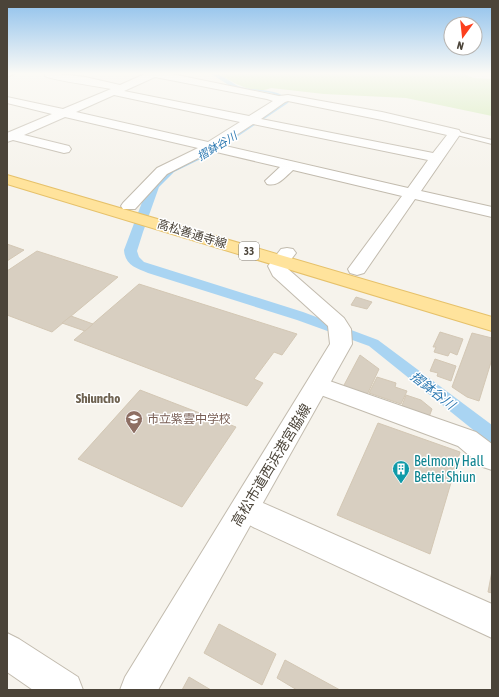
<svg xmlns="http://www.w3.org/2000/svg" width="499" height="697" font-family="'Asap Condensed','Noto Sans JP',sans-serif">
<rect width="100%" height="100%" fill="#f6f3ec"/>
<path fill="#d2eab5" d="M216 73H461L474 78 492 79V116L406 98 324 94 271 88C252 96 232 81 216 73Z"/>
<path fill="#a9d4f2" d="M210 73C222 73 228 81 238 86 254 92 278 87 289 101L288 103 213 153 174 172 159 187 143 232 137 251 139 257 144 262 303 312 378 340 492 425V445L369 346 297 320 148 273C136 268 125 265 124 250L144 197 168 171 281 97 271 93 230 86Z"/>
<g fill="#d8cfc1" stroke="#d3c7b4">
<path d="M7 244 24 250 7 261Z"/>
<path d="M37 251 118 277 52 332 7 315V271Z"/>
<path d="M139 284 297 334 282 355 274 352 254 379 263 383 247 406 74 340Z"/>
<path d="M356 297 372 302 367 309 351 305Z"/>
<path d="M71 316 93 324 85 331 62 323Z"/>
<path d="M440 332 463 339 457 355 450 352 448 356 434 352 436 347H433Z"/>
<path d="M472 333 492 338V359L479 401 467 397 452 387Z"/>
<path d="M360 355 379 369 367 395 343 387Z"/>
<path d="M435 359 456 366 451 381 437 376 438 373 430 371Z"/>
<path d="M377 377 396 383 395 387 407 391 401 404 369 393Z"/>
<path d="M140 390 236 427 182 507 78 459Z"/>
<path d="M406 395 421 400 432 409 429 417 401 408Z"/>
<path d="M378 423 460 452 430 554 337 515Z"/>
<path d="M492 571V593L488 592Z"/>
<path d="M219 624 276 654 262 685 204 653Z"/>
<path d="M285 660 340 690H297L277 678Z"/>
<path d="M189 677 211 690H182Z"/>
</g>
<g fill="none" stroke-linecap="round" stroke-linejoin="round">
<g stroke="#c2bbae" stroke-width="2">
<path id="service" d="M455 131 492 140V144L453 134 452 133Z"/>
</g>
<g stroke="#c2bbae" stroke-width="2">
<g id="minor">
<path d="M7 73H16L7 77Z"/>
<path d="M52 73 85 77 120 85 147 73H167L279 96 288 95 382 112 459 130 461 133 421 191 492 207V217L415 199 364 273 357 275 350 273 348 269 402 196 293 170C285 177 278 187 267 184L265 181 280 167 212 151 167 174 135 209H123L121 206 123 203 157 168 198 148 65 117 24 135 69 146 71 149 69 152 64 153 13 140 7 142V133L52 114 7 103V97L63 109 111 89C101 87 47 79 45 76L46 74ZM155 77 267 99 273 101 249 116 124 91ZM114 95 240 122 208 142 76 112ZM288 101 382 120 447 135 433 153 261 119 285 102ZM253 124 428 160 408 188 221 145Z"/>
<path d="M318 377 476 432 492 444V470L483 467 458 446 310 391 306 385 310 379Z"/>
<path d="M245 495 492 604V638L253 527 235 517 231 508 235 499Z"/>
<path d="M7 633 19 639 78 677 83 690H33L7 672Z"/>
</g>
</g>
<g stroke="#c2bbae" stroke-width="2">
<path id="tertiary" d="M287 248 293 249 296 253 286 266 288 269 344 318 351 329 352 344 158 690H120L125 677 330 344 328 326 273 276 268 266 281 249Z"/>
</g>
<g stroke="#e6c16a" stroke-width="2">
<path id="primary" d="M7 175 492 317V331L7 184Z"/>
</g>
<use href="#service" fill="#fff" fill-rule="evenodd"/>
<use href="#minor" fill="#fff" fill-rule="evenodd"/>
<use href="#tertiary" fill="#fff" fill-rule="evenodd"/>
<use href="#primary" fill="#ffe39c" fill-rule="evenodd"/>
</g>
<linearGradient id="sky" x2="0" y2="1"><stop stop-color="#8fc1ec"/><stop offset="0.43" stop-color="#fbfaf6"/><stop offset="1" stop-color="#fbfaf6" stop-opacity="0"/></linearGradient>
<rect width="499" height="171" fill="url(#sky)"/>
<defs>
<g id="school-pin" transform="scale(0.9)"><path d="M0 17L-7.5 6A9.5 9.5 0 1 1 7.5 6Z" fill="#8d6e63" stroke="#fff"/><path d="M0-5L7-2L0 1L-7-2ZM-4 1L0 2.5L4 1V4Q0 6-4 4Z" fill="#fff"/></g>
<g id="building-pin" transform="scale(0.9)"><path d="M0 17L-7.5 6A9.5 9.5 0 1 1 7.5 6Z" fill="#0f9aa8" stroke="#fff"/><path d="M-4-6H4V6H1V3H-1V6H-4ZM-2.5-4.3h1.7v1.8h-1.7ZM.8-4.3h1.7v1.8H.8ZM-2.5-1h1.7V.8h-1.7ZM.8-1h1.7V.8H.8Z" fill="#fff"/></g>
</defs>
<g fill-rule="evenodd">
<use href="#school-pin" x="134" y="419"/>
<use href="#building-pin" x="401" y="469"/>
</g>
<g text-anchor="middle" stroke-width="3" stroke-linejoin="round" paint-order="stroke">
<g font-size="11" font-style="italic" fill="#2e7ab2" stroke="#fff">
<text transform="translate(217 146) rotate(-31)" y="4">摺鉢谷川</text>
</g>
<rect fill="#fff" stroke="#817c74" stroke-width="1" x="239" y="242" width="20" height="18" rx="3"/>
<g font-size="11" font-weight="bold" fill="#4b4439">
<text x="249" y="255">33</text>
</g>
<g font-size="12" fill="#4b4439" stroke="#fff">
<text transform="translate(192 234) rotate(17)" y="4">高松善通寺線</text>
</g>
<g font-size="12" fill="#785e54" stroke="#fff" text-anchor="start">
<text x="147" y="423">市立紫雲中学校</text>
</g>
<g font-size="13" font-style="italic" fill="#2e7ab2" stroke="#fff">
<text transform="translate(433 390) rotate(38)" y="5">摺鉢谷川</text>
</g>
<g font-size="13" font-weight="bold" fill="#6e6250" stroke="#fff">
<text x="98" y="403">Shiuncho</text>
</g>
<g font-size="14" fill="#0d838f" stroke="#fff" text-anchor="start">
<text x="414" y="466">Belmony Hall<tspan x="414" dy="16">Bettei Shiun</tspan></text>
</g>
<g font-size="14" fill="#4b4439" stroke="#fff">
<text transform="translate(271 465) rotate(-59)" y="5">高松市道西浜港宮脇線</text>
</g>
</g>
<rect width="499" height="697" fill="none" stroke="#4b4439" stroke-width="16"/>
<g transform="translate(463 36) rotate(195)"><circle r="19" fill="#ffffff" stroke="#b7b4b0"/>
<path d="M0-3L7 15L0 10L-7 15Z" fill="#fc3f1d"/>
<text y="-6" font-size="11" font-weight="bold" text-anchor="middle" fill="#4b4439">N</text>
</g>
</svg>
